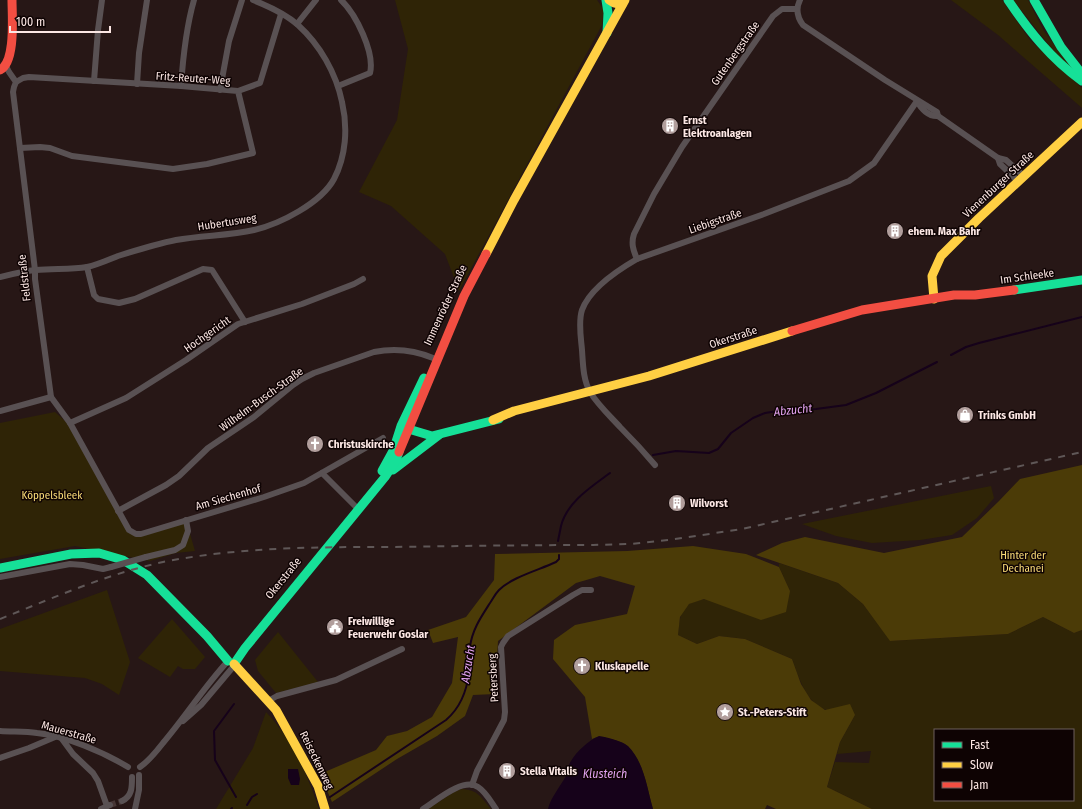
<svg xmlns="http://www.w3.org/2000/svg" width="1082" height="809" font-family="'Fira Sans Condensed',sans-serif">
<rect width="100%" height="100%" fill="#271716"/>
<g fill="#2f2406" fill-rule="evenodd">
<path d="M395 0H597L604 10 602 25 459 291 445 254 391 206 359 192 397 120 408 49Z"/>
<path d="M951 0H1002L1030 40 1082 88V108L998 35Z"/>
<path d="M1013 0H1028L1044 31 1070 66 1064 64Z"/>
<path d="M55 412 74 429 129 530 136 534 186 520 195 551 176 553 150 561 75 546 0 559V423Z"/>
<path d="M991 486 994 498 977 518 952 535 920 540 872 543 836 536 802 524Z"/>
<path d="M779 563 838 583 863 604 891 641 1008 634 1043 617 1074 633 1082 630V809H872L827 787 835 762 869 763 871 751 837 754 840 742 855 715C846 713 836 713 827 710 807 705 798 676 792 659L745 639 719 636 697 644 678 635C679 624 679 612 689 604 700 596 772 593 790 591L779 567ZM935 730H1073V800H935Z"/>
<path d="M107 590 130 662 119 695 102 684 85 678 0 671V629Z"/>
<path d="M172 619 205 657 195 669H183L178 666 170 677 138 658Z"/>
<path d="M278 632 318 682 276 693 258 671 255 660Z"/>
<path d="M266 712C293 740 307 774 319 809H216L253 748Z"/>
<path d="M462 789C478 790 481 797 491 809H428L454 792Z"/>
</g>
<g fill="#4b3b07">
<path d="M1082 465V630L1074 633 1043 617 1008 634 890 641 863 604 838 583 756 555 782 543 805 537 884 553 962 537 999 501 1020 479Z"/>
<path d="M693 546 746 554 779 567 790 591 786 612 761 620 704 599 689 604 680 617 678 635 697 644 719 636 745 639 792 659 801 684 811 700 825 710 850 704 855 715 840 742 827 787 872 809H776L767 805 765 809H653C647 789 644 761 627 746 624 742 615 740 610 739 603 737 599 736 592 739L585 697 553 659 554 640 575 625 627 614 635 586 600 576 576 583 498 641 495 694 473 695 465 716 437 736 397 759 332 802 320 774 376 750 387 736 407 731 432 717 452 683 458 637 433 643 428 630 466 617 494 580 495 554 627 551Z"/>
</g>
<g fill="#16021a">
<path d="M599 736C606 737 622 741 628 746 644 762 647 788 653 809H548C551 797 560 787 566 776 568 771 568 765 571 761 577 751 588 741 599 736Z"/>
<path d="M288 769H298L300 779 299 785H291L288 778Z"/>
</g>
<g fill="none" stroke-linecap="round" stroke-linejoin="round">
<g stroke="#16021a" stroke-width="2">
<path d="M951 355 966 347 979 343 1082 317"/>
<path d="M653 455 676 451 709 453 718 449 731 433 753 418 765 413 784 410 816 409 846 405 876 393 937 362"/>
<path d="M558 541C559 536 560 531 561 526 567 502 591 487 610 473"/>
<path d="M234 704 214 731 215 760 236 797"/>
<path d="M330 797 446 720C460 708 467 690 469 672 471 664 469 655 470 647 472 630 481 617 490 603 493 599 495 594 499 590 512 577 539 570 556 562L559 559V555"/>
<path d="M247 805 252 797 257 794"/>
<path d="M231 809 232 808"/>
</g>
<path stroke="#473635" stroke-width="6" stroke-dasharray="6 3" stroke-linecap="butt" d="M110 805 122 801"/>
<g stroke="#595153" stroke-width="6">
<path d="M800 0C796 8 797 17 803 25L885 80 937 112 938 116 998 158 1000 164 1018 181"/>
<path d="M297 24 316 0"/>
<path d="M5 64 9 72 16 82 14 87 13 92 35 270V279L51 397 70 423 129 530 136 534H141L264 497 304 483 383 438"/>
<path d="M94 81 98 30 102 0"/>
<path d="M16 82 23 78 29 77 181 86 238 91 253 153 207 164 173 169 72 156 50 148 40 147 20 148"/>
<path d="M137 84 139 53 147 0"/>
<path d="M181 86C183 57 186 28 194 0"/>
<path d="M338 86 370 73C375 53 356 14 341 0"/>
<path d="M220 90 229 41 242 0"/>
<path d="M238 91 260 83 281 14"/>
<path d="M917 101C921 109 929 117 938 116"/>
<path d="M998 158 1006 160 1024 176"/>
<path d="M637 259C633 250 631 243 634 234L654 194 682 147 773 16 782 9H797"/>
<path d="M87 267 94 295 98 299 119 303 135 299 203 269 212 270 245 322"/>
<path d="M0 277C12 274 24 271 36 270 52 268 70 270 87 267 97 265 108 260 118 256 137 250 156 244 176 240 202 235 229 236 254 230 280 224 321 203 334 179 346 156 348 128 342 102 336 73 320 45 298 25 286 14 268 6 253 0"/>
<path d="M0 411 51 397"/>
<path d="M70 423 126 398 186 360 238 324 302 304 354 284 363 279"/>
<path d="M655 465C644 452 632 439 620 427 610 416 598 405 590 392 583 379 583 364 582 350 581 338 578 322 582 310 590 288 618 270 637 259L764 214 849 181 874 163 917 101"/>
<path d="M322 473 356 507"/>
<path d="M118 511 166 485 179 476 208 448 254 417 293 385 302 379 314 373 374 352C394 348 414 350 433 358"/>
<path d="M146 557 175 550 183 545 188 531 186 520"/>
<path d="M0 577 70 564 83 565 103 569 111 567"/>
<path d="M268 701 277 696 336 680 402 649"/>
<path d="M183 721 201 705 233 667"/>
<path d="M0 731C12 732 25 731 37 733 66 736 103 752 128 767"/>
<path d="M62 739 73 754 93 773 98 781 107 806"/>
<path d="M0 758 29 748 55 737"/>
<path d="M140 767C149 761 156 752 163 743 186 716 204 687 228 661"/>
<path d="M472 785 477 771 504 720 505 712 501 647 503 643 508 636 573 595 582 590H591"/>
<path d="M122 801C132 796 132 788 132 777"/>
<path d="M101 809 110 805"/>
<path d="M135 809 139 790V775"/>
<path d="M423 809C436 801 463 777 478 787 486 792 491 802 496 809"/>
</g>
<g stroke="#16e098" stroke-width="9">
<path d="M606 0 608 13 607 33"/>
<path d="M1008 0C1029 31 1051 59 1082 81"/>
<path d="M1034 0 1061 47 1082 74"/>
<path d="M1014 290 1082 280"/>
<path d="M405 428 432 436 499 419"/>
<path d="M393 470 439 435"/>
<path d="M382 471 393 451 401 426 424 378"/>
<path d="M0 568 71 554 99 553 123 560 147 575 207 636 228 661"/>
<path d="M234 664 245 648 385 477 396 460 399 452"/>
</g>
<g stroke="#ffcf43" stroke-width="9">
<path d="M609 0 614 3 622 5"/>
<path d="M486 254 514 200 625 0"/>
<path d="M934 299 932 276 941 256 979 218 1082 122"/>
<path d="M493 420 514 411 649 376 792 331"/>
<path d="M234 664 276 710 318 786 325 809"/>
</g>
<g stroke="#f24e42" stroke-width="9">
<path d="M0 70C16 62 12 16 12 0"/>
<path d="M792 331 862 310 954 295H975L1014 290"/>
<path d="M399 452 464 296 486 254"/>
</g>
<path stroke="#5f5757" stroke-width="2" stroke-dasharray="7 7" stroke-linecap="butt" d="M0 619C53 598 107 574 163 562 239 547 316 547 393 547 460 546 526 545 593 545L630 544 669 540 742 529 1082 452"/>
<path stroke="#595153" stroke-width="6" d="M111 567 146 557"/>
</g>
<defs>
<g id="building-disc" transform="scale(0.9)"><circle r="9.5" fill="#b19e9c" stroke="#0e0303"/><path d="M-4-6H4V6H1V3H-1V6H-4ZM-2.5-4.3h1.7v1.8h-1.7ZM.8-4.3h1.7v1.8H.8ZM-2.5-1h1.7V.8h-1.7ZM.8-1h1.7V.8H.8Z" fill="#fff"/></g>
<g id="shop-disc" transform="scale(0.9)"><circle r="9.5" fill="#b19e9c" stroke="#0e0303"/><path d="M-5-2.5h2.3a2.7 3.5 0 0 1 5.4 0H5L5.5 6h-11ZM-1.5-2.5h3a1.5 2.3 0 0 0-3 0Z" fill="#fff"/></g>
<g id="church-disc" transform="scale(0.9)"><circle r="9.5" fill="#b19e9c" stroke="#0e0303"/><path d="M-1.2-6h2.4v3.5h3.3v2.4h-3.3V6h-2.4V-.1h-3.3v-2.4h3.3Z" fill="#fff"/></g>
<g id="civic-disc" transform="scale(0.9)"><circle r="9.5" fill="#b19e9c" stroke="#0e0303"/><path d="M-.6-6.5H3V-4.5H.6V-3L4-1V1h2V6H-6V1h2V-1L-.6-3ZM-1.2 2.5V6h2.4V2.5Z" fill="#fff"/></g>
<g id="sight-disc" transform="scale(0.9)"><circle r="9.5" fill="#b19e9c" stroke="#0e0303"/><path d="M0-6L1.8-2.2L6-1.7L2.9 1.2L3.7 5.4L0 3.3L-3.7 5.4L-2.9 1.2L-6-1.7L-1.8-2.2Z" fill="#fff"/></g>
</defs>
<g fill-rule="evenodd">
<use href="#building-disc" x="670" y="126"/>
<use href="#building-disc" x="895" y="231"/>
<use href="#shop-disc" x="965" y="415"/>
<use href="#church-disc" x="315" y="444"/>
<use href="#building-disc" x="677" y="503"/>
<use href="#civic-disc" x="335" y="627"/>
<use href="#church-disc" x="582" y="666"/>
<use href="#sight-disc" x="725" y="712"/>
<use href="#building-disc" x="507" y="771"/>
</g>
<g text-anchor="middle" stroke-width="3" stroke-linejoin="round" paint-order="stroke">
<g font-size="11" fill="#fce7e4" stroke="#0e0303">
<text transform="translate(735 53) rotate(-55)" y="4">Gutenbergstraße</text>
<text transform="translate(193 78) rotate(4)" y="4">Fritz-Reuter-Weg</text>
<text transform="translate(998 184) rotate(-43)" y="4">Vienenburger Straße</text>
<text transform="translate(715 221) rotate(-19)" y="4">Liebigstraße</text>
<text transform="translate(227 222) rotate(-9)" y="4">Hubertusweg</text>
<text transform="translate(1027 276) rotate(-8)" y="4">Im Schleeke</text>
<text transform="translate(24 278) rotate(-96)" y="4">Feldstraße</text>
<text transform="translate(445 305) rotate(-65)" y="4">Immenröder Straße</text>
<text transform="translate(207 334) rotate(-35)" y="4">Hochgericht</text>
<text transform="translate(733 337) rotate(-18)" y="4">Okerstraße</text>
<text transform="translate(261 399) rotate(-36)" y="4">Wilhelm-Busch-Straße</text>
<text transform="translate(228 497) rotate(-16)" y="4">Am Siechenhof</text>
<text transform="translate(283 578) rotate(-51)" y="4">Okerstraße</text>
<text transform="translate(493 678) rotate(-93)" y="4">Petersberg</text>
<text transform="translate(69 732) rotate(16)" y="4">Mauerstraße</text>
<text transform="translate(317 760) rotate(64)" y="4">Reiseckenweg</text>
</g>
<g font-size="11" font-weight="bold" fill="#fce7e4" stroke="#0e0303" text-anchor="start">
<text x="683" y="124">Ernst<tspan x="683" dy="13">Elektroanlagen</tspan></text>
<text x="908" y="235">ehem. Max Bahr</text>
<text x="978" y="419">Trinks GmbH</text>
<text x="328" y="448">Christuskirche</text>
<text x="690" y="507">Wilvorst</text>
<text x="348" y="625">Freiwillige<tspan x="348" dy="13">Feuerwehr Goslar</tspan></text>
<text x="595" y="670">Kluskapelle</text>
<text x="738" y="716">St.-Peters-Stift</text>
<text x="520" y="775">Stella Vitalis</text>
</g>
<g font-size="11" fill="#fadc78" stroke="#0e0303">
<text x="52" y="499">Köppelsbleek</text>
<text x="1023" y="559">Hinter der<tspan x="1023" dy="13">Dechanei</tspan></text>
</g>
<g font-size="12" font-style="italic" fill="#e3a4f0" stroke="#0e0303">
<text transform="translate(793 410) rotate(-6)" y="4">Abzucht</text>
<text transform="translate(468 664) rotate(-81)" y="4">Abzucht</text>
<text x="605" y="778">Klusteich</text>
</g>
</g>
<rect x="934" y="729" width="140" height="72" fill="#0e0303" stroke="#6d5e5d"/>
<rect x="942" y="742" width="20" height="6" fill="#16e098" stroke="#6d5e5d"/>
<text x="970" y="749" font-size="12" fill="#fce7e4">Fast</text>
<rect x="942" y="762" width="20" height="6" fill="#ffcf43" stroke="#6d5e5d"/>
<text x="970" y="769" font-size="12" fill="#fce7e4">Slow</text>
<rect x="942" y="782" width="20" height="6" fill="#f24e42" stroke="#6d5e5d"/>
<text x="970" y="789" font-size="12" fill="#fce7e4">Jam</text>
<path d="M10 26v6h100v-6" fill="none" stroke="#fce7e4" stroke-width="2"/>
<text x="16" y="26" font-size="12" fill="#fce7e4" stroke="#0e0303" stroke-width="3" paint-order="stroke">100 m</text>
</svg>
